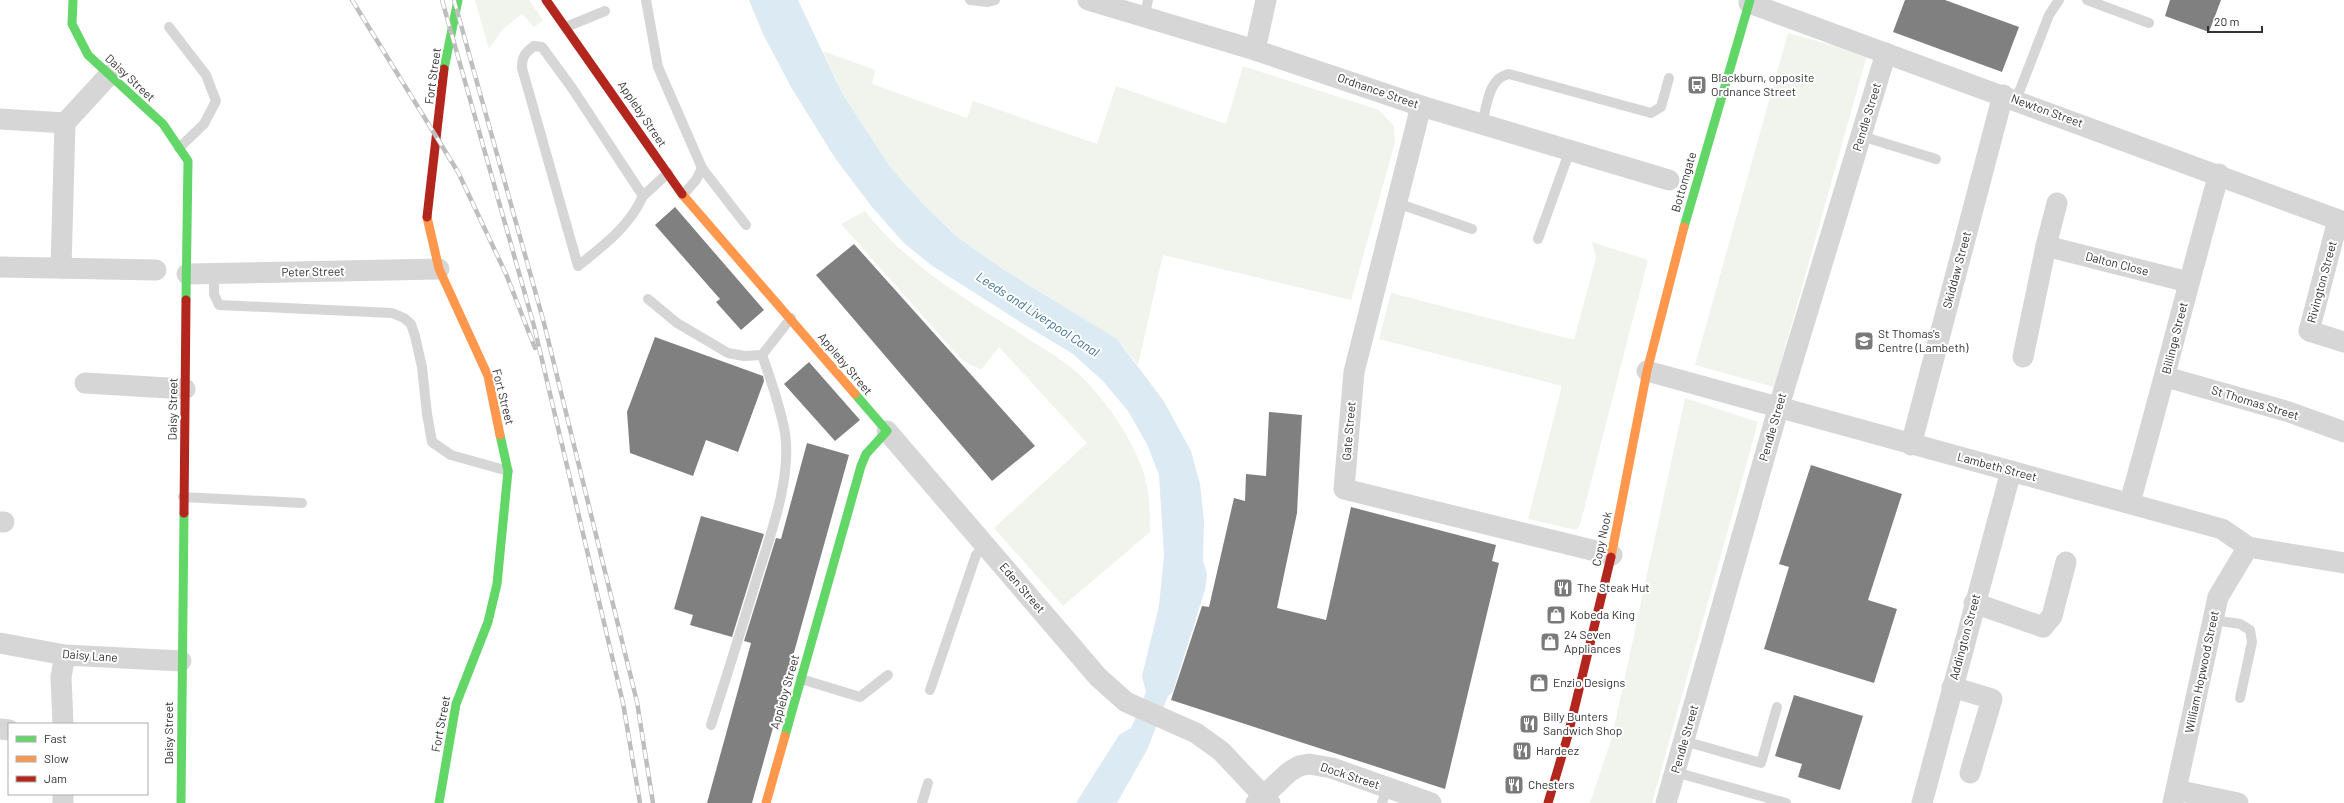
<svg xmlns="http://www.w3.org/2000/svg" width="2344" height="803" font-family="Barlow,sans-serif">
<rect width="100%" height="100%" fill="#fff"/>
<g fill="#f1f4ed">
<path d="M475 0H529L543 20 534 27 522 14 503 29 489 49Z"/>
<path d="M1788 33 1867 55 1774 387 1695 365Z"/>
<path d="M823 51 875 70 872 84 967 118 973 101 1097 144 1116 86 1226 124 1243 66 1379 110 1394 126 1395 142 1351 300 1163 255 1138 365 1117 339 1001 268 956 236 924 205 890 167 842 93Z"/>
<path d="M865 211C907 265 964 298 1021 334 1039 346 1057 356 1074 370 1102 394 1136 442 1145 478 1150 496 1150 513 1150 532L1063 606 994 528 1087 443 999 347 981 370 962 360 841 224Z"/>
<path d="M1592 242 1648 260 1580 525 1576 530 1528 519 1562 386 1379 339 1391 293 1574 340 1596 258Z"/>
<path d="M1685 398 1758 422 1652 803H1590L1612 737Z"/>
</g>
<path fill="#dceaf3" d="M749 0H798L842 93 890 167 924 205 956 236 1001 268 1117 339 1163 400 1191 451 1200 484 1204 521 1203 560 1207 574 1205 590 1173 691 1168 696 1147 750 1117 803H1076L1119 735 1131 728 1146 692 1142 676 1159 606 1164 555 1159 475 1147 444 1128 411 1103 381 1073 354 1025 325 931 265 904 243 872 207 835 158 791 87 763 34Z"/>
<g fill="#808080">
<path d="M1905 0H1945L2019 27 2002 72 1893 32Z"/>
<path d="M2170 0H2221L2209 32 2165 16Z"/>
<path d="M675 207 764 310 741 330 716 302 720 299 655 225Z"/>
<path d="M854 244 1035 446 992 481 816 275Z"/>
<path d="M655 337 763 376 764 381 738 452 706 440 693 476 630 453 627 412Z"/>
<path d="M809 362 860 420 835 441 784 384Z"/>
<path d="M1269 412 1302 415 1297 513 1277 608 1326 620 1351 507 1496 545 1492 561 1499 563 1445 789 1171 700 1202 606 1209 607 1234 498 1245 501 1246 474 1266 476Z"/>
<path d="M807 443 849 455 752 803H707L751 643 744 641 776 538 781 539Z"/>
<path d="M1811 465 1902 494 1868 600 1897 609 1874 683 1764 649 1789 567 1779 564Z"/>
<path d="M701 516 764 534 732 637 690 625 693 615 674 609Z"/>
<path d="M1794 695 1863 716 1840 790 1798 777 1802 764 1775 756Z"/>
</g>
<g fill="none" stroke-linecap="round" stroke-linejoin="round">
<g stroke="#d6d6d6" stroke-width="10">
<path d="M646 0 658 67 702 168 696 180 683 195"/>
<path d="M970 0 988 2 995 0"/>
<path d="M2087 0 2149 23"/>
<path d="M1144 18 1148 0"/>
<path d="M169 27 206 75 216 101 204 124 179 148"/>
<path d="M566 27 605 11"/>
<path d="M2016 100 2049 15 2059 0"/>
<path d="M1482 124C1487 106 1488 78 1509 74L1651 113 1661 107 1669 78"/>
<path d="M1861 136 1936 159"/>
<path d="M702 168 746 225"/>
<path d="M643 196C629 227 604 245 578 266L522 68C522 56 525 53 534 46L542 47 572 88 643 196 668 173"/>
<path d="M1397 203 1472 229"/>
<path d="M1538 239 1570 150"/>
<path d="M214 274V294L219 305 392 313 404 318 411 324 415 336 422 367 427 414 432 442 451 455 508 471"/>
<path d="M648 299 677 323 728 353 744 356 762 355"/>
<path d="M183 497 302 503"/>
<path d="M2213 620 2240 624 2250 630 2252 642 2240 698"/>
<path d="M801 679 860 697 888 675"/>
<path d="M930 690 976 555 985 545"/>
<path d="M711 725C726 678 741 631 755 584 769 539 792 480 785 433 780 406 771 380 762 355L791 318"/>
<path d="M1684 741 1761 763 1777 707"/>
<path d="M1675 772 1786 803"/>
<path d="M922 803 928 783"/>
<path d="M1382 803 1387 788"/>
</g>
<g stroke="#d6d6d6" stroke-width="21">
<path d="M1088 0 1255 50 1421 106 1669 180"/>
<path d="M1749 3 2344 222"/>
<path d="M1255 50 1266 0"/>
<path d="M1421 106 1354 372 1344 489 1612 555"/>
<path d="M0 119 65 123"/>
<path d="M2338 220 2309 331 2344 342"/>
<path d="M2046 246 2188 282"/>
<path d="M0 267 156 270"/>
<path d="M61 268 65 123 109 75"/>
<path d="M187 274 439 269"/>
<path d="M2023 357 2046 246 2057 203"/>
<path d="M1647 371 2222 529 2248 547 2344 563"/>
<path d="M2166 377 2289 412 2344 432"/>
<path d="M85 383 185 389"/>
<path d="M887 431 1098 677 1126 702 1196 733 1221 751 1270 803"/>
<path d="M1911 445 2003 95"/>
<path d="M2130 502C2161 393 2188 283 2219 174"/>
<path d="M0 522H4"/>
<path d="M1974 603 2043 627 2052 616 2066 562"/>
<path d="M0 643 65 655 181 661"/>
<path d="M1952 687 1992 699 1970 773"/>
<path d="M63 724 61 677 65 655"/>
<path d="M0 729 9 730"/>
<path d="M2176 790 2238 803"/>
<path d="M63 794V803"/>
<path d="M1256 803 1289 772 1299 766 1309 764 1332 768 1431 803"/>
<path d="M1666 803 1779 406 1886 53"/>
<path d="M1922 803 2011 471"/>
<path d="M2173 803 2218 597 2248 547"/>
</g>
<g stroke="#63d668" stroke-width="9">
<path d="M73 0 72 24 88 55 163 124 188 161 186 300"/>
<path d="M444 69 458 0"/>
<path d="M1684 227 1750 0"/>
<path d="M785 736 861 466 866 454 887 431 855 394"/>
<path d="M181 803 184 513"/>
<path d="M439 803 456 704 488 622 497 584 508 471 500 435"/>
</g>
<g stroke="#ff974d" stroke-width="9">
<path d="M682 194 855 394"/>
<path d="M427 217 439 269 488 376 500 435"/>
<path d="M1611 557 1647 371 1684 227"/>
<path d="M766 803 785 736"/>
</g>
<g stroke="#b3261e" stroke-width="9">
<path d="M546 0 682 194"/>
<path d="M427 217 444 69"/>
<path d="M184 513 186 300"/>
<path d="M1548 803 1568 735 1611 557"/>
</g>
<g stroke="#bebebe" stroke-width="4.5">
<g id="rail">
<path d="M352 0 458 172 506 274 535 348"/>
<path d="M442 0 534 326 623 703 640 803"/>
<path d="M454 0 544 323 637 702 653 803"/>
</g>
</g>
<use href="#rail" stroke="#fff" stroke-width="3" stroke-dasharray="9" stroke-linecap="butt"/>
</g>
<defs>
<g id="bus-square" transform="scale(1)"><rect x="-9" y="-9" width="18" height="18" rx="4" fill="#7a7a7a" stroke="#fff"/><path d="M-5-6H5V4H4V6H2V4H-2V6H-4V4H-5ZM-3.5-4V0h7V-4ZM-3.5 1.2v1.5H-2V1.2ZM2 1.2v1.5H3.5V1.2Z" fill="#fff"/></g>
<g id="school-square" transform="scale(1)"><rect x="-9" y="-9" width="18" height="18" rx="4" fill="#7a7a7a" stroke="#fff"/><path d="M0-5L7-2L0 1L-7-2ZM-4 1L0 2.5L4 1V4Q0 6-4 4Z" fill="#fff"/></g>
<g id="restaurant-square" transform="scale(1)"><rect x="-9" y="-9" width="18" height="18" rx="4" fill="#7a7a7a" stroke="#fff"/><path d="M-5-6h1v4h1v-4h1v4h1v-4h1v5L-1.5 .5V6h-2V.5L-5-1ZM5-6V6H3V1.5H1.5Q1.5-4 5-6Z" fill="#fff"/></g>
<g id="shop-square" transform="scale(1)"><rect x="-9" y="-9" width="18" height="18" rx="4" fill="#7a7a7a" stroke="#fff"/><path d="M-5-2.5h2.3a2.7 3.5 0 0 1 5.4 0H5L5.5 6h-11ZM-1.5-2.5h3a1.5 2.3 0 0 0-3 0Z" fill="#fff"/></g>
</defs>
<g fill-rule="evenodd">
<use href="#bus-square" x="1697" y="85"/>
<use href="#school-square" x="1864" y="341"/>
<use href="#restaurant-square" x="1563" y="588"/>
<use href="#shop-square" x="1556" y="615"/>
<use href="#shop-square" x="1550" y="642"/>
<use href="#shop-square" x="1539" y="683"/>
<use href="#restaurant-square" x="1529" y="724"/>
<use href="#restaurant-square" x="1522" y="751"/>
<use href="#restaurant-square" x="1514" y="785"/>
</g>
<g text-anchor="middle" stroke-width="4" stroke-linejoin="round" paint-order="stroke">
<g font-size="12" fill="#323232" stroke="#fff">
<text transform="translate(433 76) rotate(-82)" y="4">Fort Street</text>
<text transform="translate(130 78) rotate(43)" y="4">Daisy Street</text>
<text transform="translate(1378 91) rotate(19)" y="4">Ordnance Street</text>
<text transform="translate(2047 111) rotate(20)" y="4">Newton Street</text>
<text transform="translate(642 114) rotate(56)" y="4">Appleby Street</text>
<text transform="translate(1867 117) rotate(-73)" y="4">Pendle Street</text>
<text transform="translate(1684 182) rotate(-74)" y="4">Bottomgate</text>
<text transform="translate(2117 264) rotate(14)" y="4">Dalton Close</text>
<text transform="translate(1957 270) rotate(-75)" y="4">Skiddaw Street</text>
<text transform="translate(313 272) rotate(-1)" y="4">Peter Street</text>
<text transform="translate(2322 282) rotate(-75)" y="4">Rivington Street</text>
<text transform="translate(2175 338) rotate(-76)" y="4">Billinge Street</text>
<text transform="translate(845 364) rotate(50)" y="4">Appleby Street</text>
<text transform="translate(503 397) rotate(76)" y="4">Fort Street</text>
<text transform="translate(2255 403) rotate(17)" y="4">St Thomas Street</text>
<text transform="translate(173 409) rotate(-89)" y="4">Daisy Street</text>
<text transform="translate(1773 427) rotate(-74)" y="4">Pendle Street</text>
<text transform="translate(1349 431) rotate(-85)" y="4">Gate Street</text>
<text transform="translate(1997 467) rotate(15)" y="4">Lambeth Street</text>
<text transform="translate(1602 539) rotate(-78)" y="4">Copy Nook</text>
<text transform="translate(1022 588) rotate(49)" y="4">Eden Street</text>
<text transform="translate(1965 637) rotate(-75)" y="4">Addington Street</text>
<text transform="translate(90 656) rotate(4)" y="4">Daisy Lane</text>
<text transform="translate(2202 672) rotate(-78)" y="4">William Hopwood Street</text>
<text transform="translate(785 692) rotate(-74)" y="4">Appleby Street</text>
<text transform="translate(441 724) rotate(-79)" y="4">Fort Street</text>
<text transform="translate(169 733) rotate(-90)" y="4">Daisy Street</text>
<text transform="translate(1685 739) rotate(-74)" y="4">Pendle Street</text>
<text transform="translate(1350 776) rotate(18)" y="4">Dock Street</text>
</g>
<g font-size="12" fill="#323232" stroke="#fff" text-anchor="start">
<text x="1711" y="82">Blackburn, opposite<tspan x="1711" dy="14">Ordnance Street</tspan></text>
<text x="1878" y="338">St Thomas's<tspan x="1878" dy="14">Centre (Lambeth)</tspan></text>
<text x="1577" y="592">The Steak Hut</text>
<text x="1570" y="619">Kobeda King</text>
<text x="1564" y="639">24 Seven<tspan x="1564" dy="14">Appliances</tspan></text>
<text x="1553" y="687">Enzio Designs</text>
<text x="1543" y="721">Billy Bunters<tspan x="1543" dy="14">Sandwich Shop</tspan></text>
<text x="1536" y="755">Hardeez</text>
<text x="1528" y="789">Chesters</text>
</g>
<g font-size="13" font-style="italic" fill="#3d7397" stroke="#fff">
<text transform="translate(1038 314) rotate(33)" y="5">Leeds and Liverpool Canal</text>
</g>
</g>
<rect x="8" y="723" width="140" height="72" fill="#ffffff" stroke="#adadad"/>
<rect x="16" y="736" width="20" height="6" fill="#63d668" stroke="#adadad"/>
<text x="44" y="743" font-size="12" fill="#323232">Fast</text>
<rect x="16" y="756" width="20" height="6" fill="#ff974d" stroke="#adadad"/>
<text x="44" y="763" font-size="12" fill="#323232">Slow</text>
<rect x="16" y="776" width="20" height="6" fill="#b3261e" stroke="#adadad"/>
<text x="44" y="783" font-size="12" fill="#323232">Jam</text>
<path d="M2208 26v6h54v-6" fill="none" stroke="#323232" stroke-width="2"/>
<text x="2214" y="26" font-size="12" fill="#323232" stroke="#ffffff" stroke-width="3" paint-order="stroke">20 m</text>
</svg>
